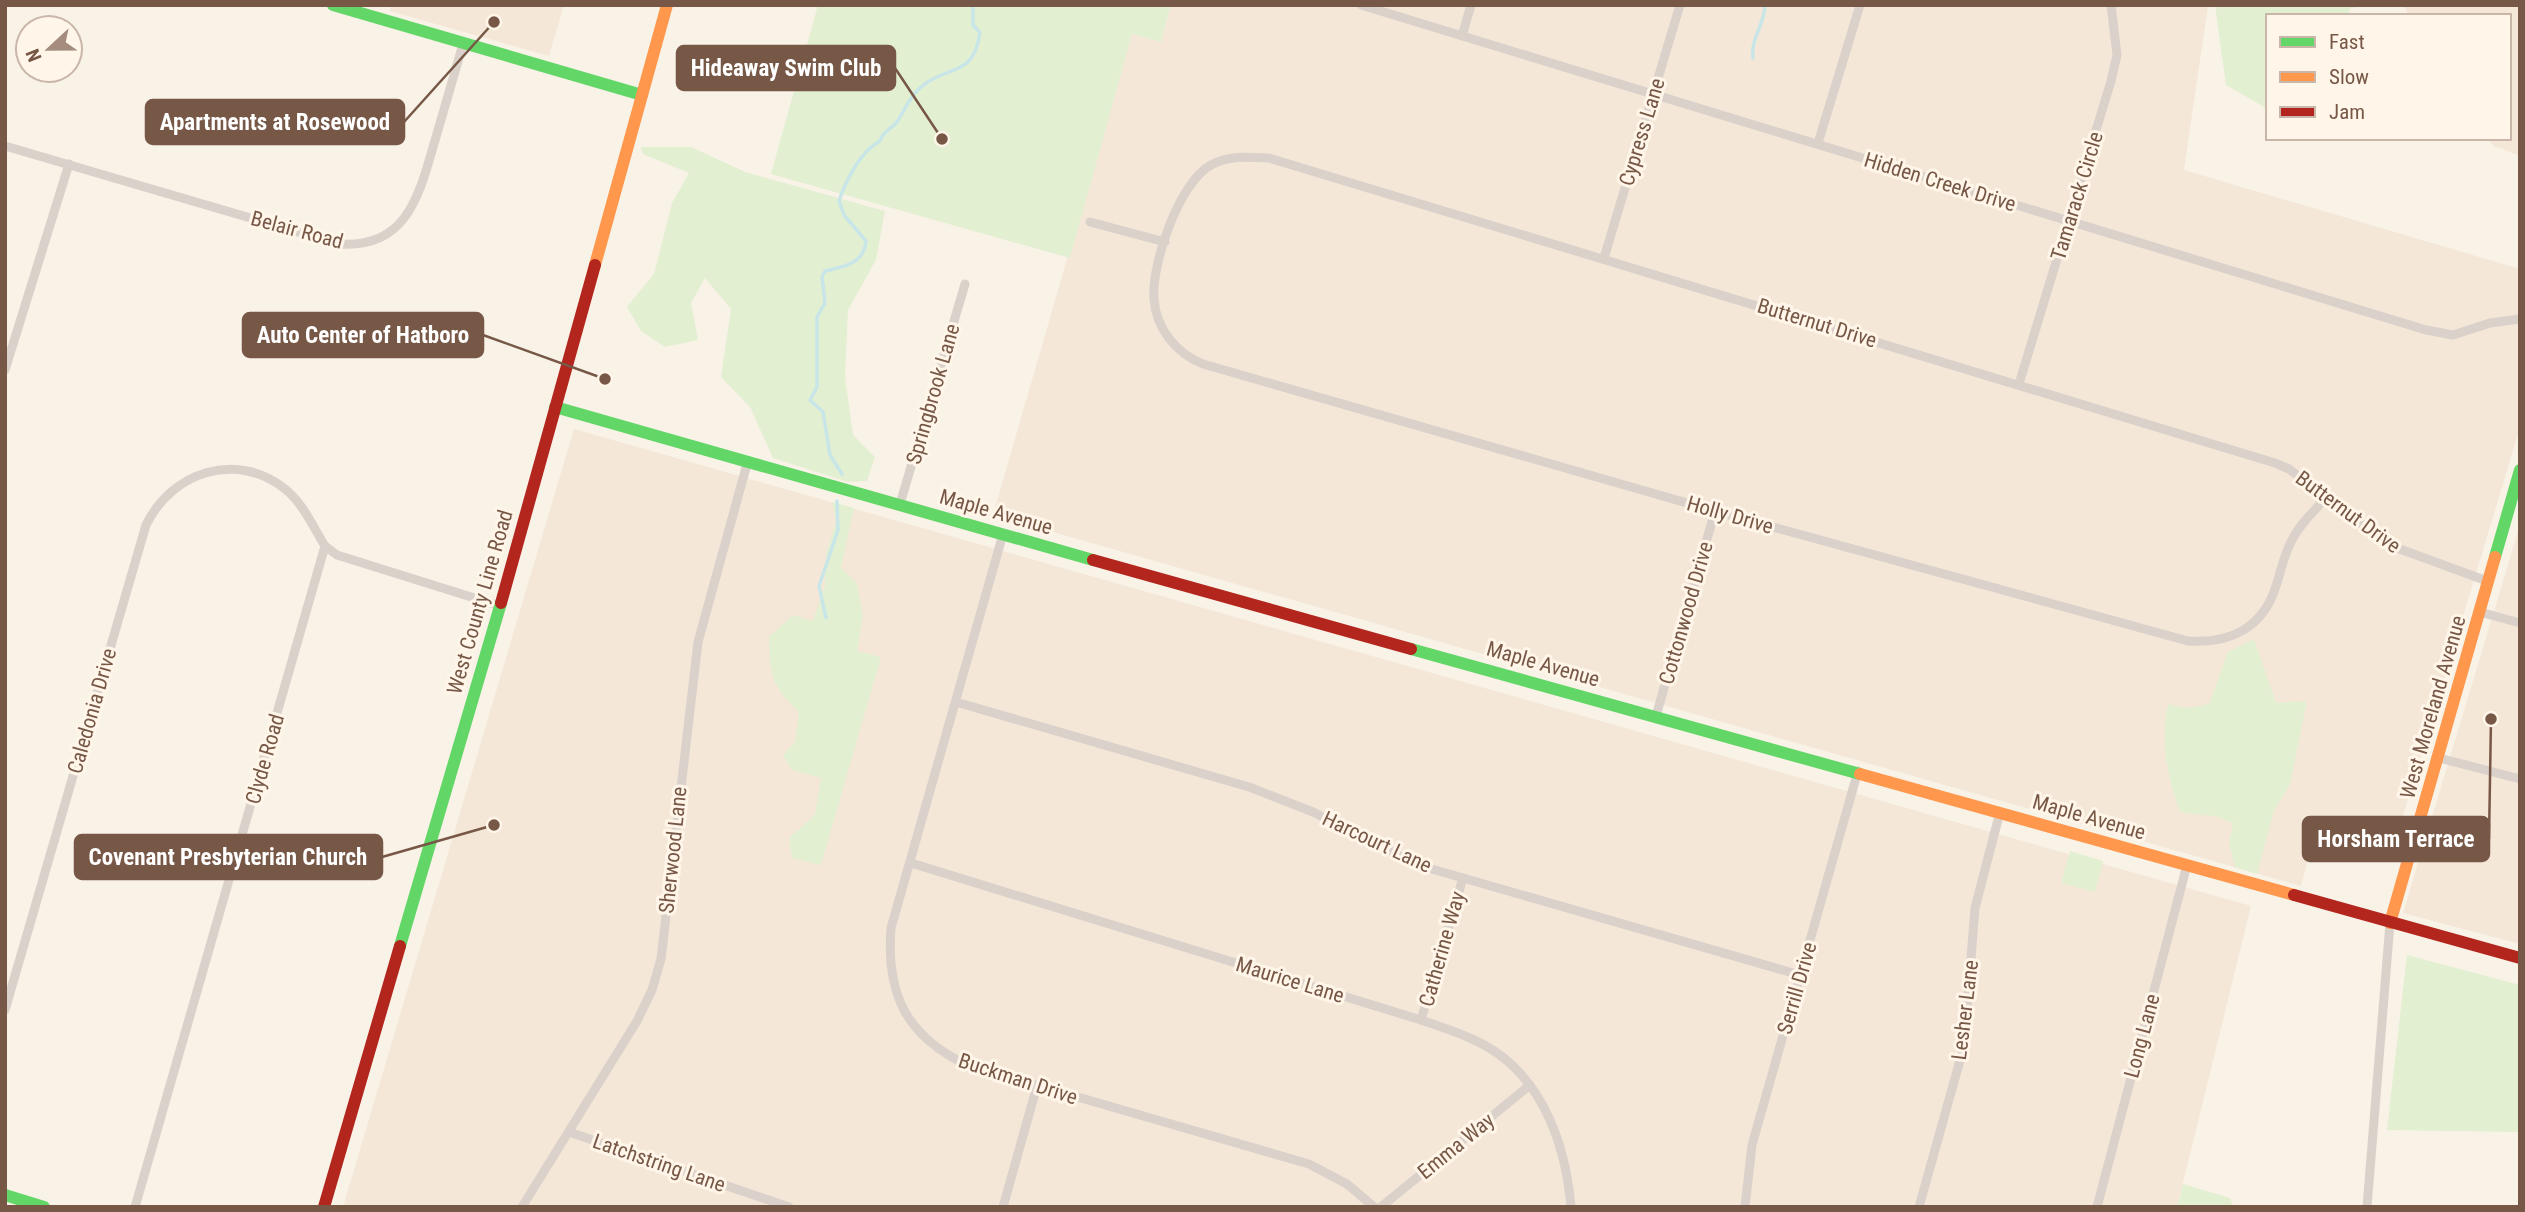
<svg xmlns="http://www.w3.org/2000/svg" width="2525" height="1212" font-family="'Roboto Condensed',sans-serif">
<rect width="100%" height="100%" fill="#f8f2e7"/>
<g fill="#f4e7d7">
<path d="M391 5H564L549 56 390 11Z"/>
<path d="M1171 5H2208L2184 170 2520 269V427L2393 849 2317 825 2301 886 993 515 1132 34 1161 42Z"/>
<path d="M2404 5H2520V156L2494 146 2487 138H2509V16H2409Z"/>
<path d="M574 429 2251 906 2177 1207H343Z"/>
<path d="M2520 525V944L2403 913Z"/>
</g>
<g fill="#e3efd1">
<path d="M818 5H1171L1161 42 1132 34 1070 258 771 174Z"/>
<path d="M2215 5H2375L2351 8 2347 16H2268V109L2226 85Z"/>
<path d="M640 147H691L745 172 885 211 876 260 848 310 845 377 853 435 875 457 867 481 848 482 773 458 750 407 721 377 731 309 705 278 691 303 698 340 665 347 641 331 627 307 654 274 672 203 689 173 643 154Z"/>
<path d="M832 502 854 508 841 568 857 583 863 615 857 651 881 657 821 865 792 858 789 838 815 815 821 778 792 770 783 755 795 742 799 712C771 685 770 676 769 637L793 615 813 621 825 585 826 554 836 522Z"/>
<path d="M2254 639 2276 703 2307 701 2290 784 2274 811 2257 874 2235 867 2229 843 2233 823 2218 817 2180 812C2167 777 2160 741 2168 704L2187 708 2209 704 2228 652Z"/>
<path d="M2070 851 2103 861 2095 892 2061 883Z"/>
<path d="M2407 955 2520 985V1132L2387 1130Z"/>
<path d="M2183 1184 2230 1198 2233 1207H2177Z"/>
</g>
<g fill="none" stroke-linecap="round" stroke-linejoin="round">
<g stroke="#c8e6e8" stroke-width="3.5">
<path d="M1753 58C1750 39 1765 24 1765 5"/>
<path d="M842 474 830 455 823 412 810 400 817 387V317L825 303 822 277 825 271C843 267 864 264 866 241L844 215 839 201C846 180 860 152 880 141 883 131 890 130 897 122 905 110 909 97 921 87 947 64 973 79 980 33L973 25V5"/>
<path d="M826 618 819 586 838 530 837 501"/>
</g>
<g stroke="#dbd1cb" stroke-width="9">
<path d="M1361 5 2426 330 2453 335 2490 323 2520 319"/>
<path d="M1462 36 1471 5"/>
<path d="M1818 143 1860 5"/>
<path d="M5 146 339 244C410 249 420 190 436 137 445 106 454 75 463 44"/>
<path d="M1090 222 1165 242"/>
<path d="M1604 258 1680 5"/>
<path d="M5 370 69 164"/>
<path d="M2019 384 2111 81 2117 55 2111 5"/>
<path d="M2326 498C2314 511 2300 524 2292 540 2284 554 2281 571 2276 586 2263 628 2230 644 2188 641L1715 511 1203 364C1177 354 1156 329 1154 299 1151 265 1179 182 1211 165 1230 155 1248 157 1269 158L2275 463 2289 469 2389 545 2487 581"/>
<path d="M900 504 965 284"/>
<path d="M1003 534 891 928C886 994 906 1036 967 1065L1309 1164 1347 1184 1374 1207"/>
<path d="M325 546 337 555 500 606"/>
<path d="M2480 612 2520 623"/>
<path d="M956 702 1249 787 1313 812 1418 865 1800 975"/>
<path d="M1656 716 1715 511"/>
<path d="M2439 758 2520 779"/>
<path d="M911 863 1421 1020C1438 1026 1456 1031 1472 1039 1539 1068 1565 1139 1571 1207"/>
<path d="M5 1010 146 525C172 472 236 450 285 489 303 503 313 527 325 546L135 1207"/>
<path d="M1421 1020 1463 878"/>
<path d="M569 1132 789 1207"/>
<path d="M522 1207 637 1021 652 990 661 959 698 642 747 464"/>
<path d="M1003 1207 1037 1086"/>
<path d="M1381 1207 1530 1085"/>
<path d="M1745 1207 1752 1145 1858 771"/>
<path d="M1919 1207 1964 1046 1975 908 2000 812"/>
<path d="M2097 1207 2187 865"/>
<path d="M2367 1207 2390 923"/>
</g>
<g stroke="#63d668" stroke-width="12">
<path d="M333 5 642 95"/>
<path d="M555 407 1093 560"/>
<path d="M2495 557 2520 470"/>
<path d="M1411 649 1860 774"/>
<path d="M400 946 501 603"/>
<path d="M5 1195 44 1207"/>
</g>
<g stroke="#ff974d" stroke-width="12">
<path d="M595 265 667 5"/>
<path d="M1860 774 2294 895"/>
<path d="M2390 923 2495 557"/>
</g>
<g stroke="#b3261e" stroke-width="12">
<path d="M1093 560 1411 649"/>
<path d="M501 603 595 265"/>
<path d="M2294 895 2520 958"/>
<path d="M324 1207 400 946"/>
</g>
</g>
<g text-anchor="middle" stroke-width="6" stroke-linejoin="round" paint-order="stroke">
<g font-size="21" fill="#775746" stroke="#fff6e9">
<text transform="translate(1642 132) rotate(-73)" y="7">Cypress Lane</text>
<text transform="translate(1940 182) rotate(17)" y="7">Hidden Creek Drive</text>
<text transform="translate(2077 196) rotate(-73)" y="7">Tamarack Circle</text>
<text transform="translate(297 230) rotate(15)" y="7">Belair Road</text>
<text transform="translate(1817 323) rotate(17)" y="7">Butternut Drive</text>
<text transform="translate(933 394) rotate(-74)" y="7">Springbrook Lane</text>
<text transform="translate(996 512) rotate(16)" y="7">Maple Avenue</text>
<text transform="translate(2348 512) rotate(36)" y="7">Butternut Drive</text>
<text transform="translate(1730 515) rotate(16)" y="7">Holly Drive</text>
<text transform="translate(480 602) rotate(-74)" y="7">West County Line Road</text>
<text transform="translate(1686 613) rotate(-74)" y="7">Cottonwood Drive</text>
<text transform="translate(1543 664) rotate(16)" y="7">Maple Avenue</text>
<text transform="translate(2433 707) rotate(-74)" y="7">West Moreland Avenue</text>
<text transform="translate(92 711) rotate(-74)" y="7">Caledonia Drive</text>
<text transform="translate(265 759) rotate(-74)" y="7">Clyde Road</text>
<text transform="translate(2089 817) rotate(16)" y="7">Maple Avenue</text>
<text transform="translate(1377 842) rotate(25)" y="7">Harcourt Lane</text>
<text transform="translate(673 850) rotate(-84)" y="7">Sherwood Lane</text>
<text transform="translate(1442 949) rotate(-74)" y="7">Catherine Way</text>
<text transform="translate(1290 980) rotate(17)" y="7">Maurice Lane</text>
<text transform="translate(1797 988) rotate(-74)" y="7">Serrill Drive</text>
<text transform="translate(1965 1010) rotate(-83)" y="7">Lesher Lane</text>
<text transform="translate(2142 1036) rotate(-75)" y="7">Long Lane</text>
<text transform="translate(1018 1079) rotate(18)" y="7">Buckman Drive</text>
<text transform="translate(1456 1146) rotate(-39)" y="7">Emma Way</text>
<text transform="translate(659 1163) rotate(19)" y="7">Latchstring Lane</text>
</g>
</g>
<path fill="none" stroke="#775746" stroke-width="2.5" d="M942 139L895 68M494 22L404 122M605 379L483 335M2491 719L2489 839M494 825L382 857"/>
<g fill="#775746" stroke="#fff6e9" stroke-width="2.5">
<circle cx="942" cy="139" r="7"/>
<circle cx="494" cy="22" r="7"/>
<circle cx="605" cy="379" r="7"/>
<circle cx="2491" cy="719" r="7"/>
<circle cx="494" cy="825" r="7"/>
</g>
<g fill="#775746" stroke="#775746" stroke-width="2.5">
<rect x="677" y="46" width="218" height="44" rx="7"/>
<rect x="146" y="100" width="258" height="44" rx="7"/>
<rect x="243" y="313" width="240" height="44" rx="7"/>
<rect x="2303" y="817" width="186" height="44" rx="7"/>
<rect x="75" y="835" width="307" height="44" rx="7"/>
</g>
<g font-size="23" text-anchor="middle" font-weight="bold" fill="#fff">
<text x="786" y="76">Hideaway Swim Club</text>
<text x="275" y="130">Apartments at Rosewood</text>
<text x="363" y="343">Auto Center of Hatboro</text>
<text x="2396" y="847">Horsham Terrace</text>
<text x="228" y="865">Covenant Presbyterian Church</text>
</g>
<rect width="2525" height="1212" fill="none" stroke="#775746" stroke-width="14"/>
<rect x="2266" y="14" width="245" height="126" fill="#fff6e9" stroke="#c9b6a8" stroke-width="2"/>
<rect x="2280" y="37" width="35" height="10" fill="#63d668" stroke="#c9b6a8" stroke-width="2"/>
<text x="2329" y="49" font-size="21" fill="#775746">Fast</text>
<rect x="2280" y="72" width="35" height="10" fill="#ff974d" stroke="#c9b6a8" stroke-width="2"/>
<text x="2329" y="84" font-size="21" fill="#775746">Slow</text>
<rect x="2280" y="107" width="35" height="10" fill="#b3261e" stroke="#c9b6a8" stroke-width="2"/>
<text x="2329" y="119" font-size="21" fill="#775746">Jam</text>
<g transform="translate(49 49) rotate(248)"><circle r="33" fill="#fff6e9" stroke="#c9b6a8" stroke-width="2"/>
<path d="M0-5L12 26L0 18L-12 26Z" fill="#a48d7e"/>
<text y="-10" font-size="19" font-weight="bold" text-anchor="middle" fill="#775746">N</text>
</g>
</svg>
